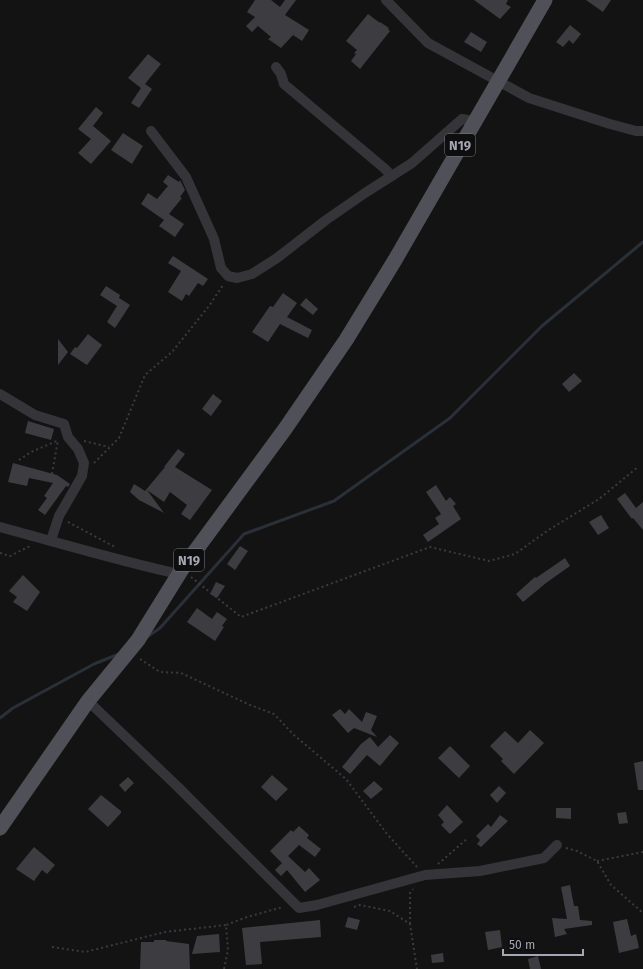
<svg xmlns="http://www.w3.org/2000/svg" width="643" height="969" font-family="'Fira Sans',sans-serif">
<rect width="100%" height="100%" fill="#131314"/>
<g fill="none" stroke-linecap="round" stroke-linejoin="round">
<g stroke="#2a3038" stroke-width="3">
<path d="M147 637 160 628 244 534 334 501 450 418 542 326 643 242"/>
<path d="M0 718 13 708 94 664 119 654"/>
</g>
</g>
<g fill="#3d3d41">
<path d="M255 0H271L280 7 285 0H296L285 15 309 30 302 41 293 35 281 48 268 39 271 37 258 26 252 32 246 26 255 17 247 12Z"/>
<path d="M474 0H508L506 4 511 7 500 19Z"/>
<path d="M586 0H611L603 12Z"/>
<path d="M368 14 380 23V22L389 28 388 29 390 31 360 69 351 61 356 54 354 53 357 50 346 41Z"/>
<path d="M570 25 581 34 573 44 569 40 563 47 556 42Z"/>
<path d="M471 32 487 42 481 52 464 42Z"/>
<path d="M148 54 161 64 145 84 152 89 139 108 131 103 141 88 128 78Z"/>
<path d="M96 107 103 113 93 126 111 141 91 164 78 153 91 139 78 129Z"/>
<path d="M123 133 143 146 132 164 111 150Z"/>
<path d="M168 175 179 182 180 180 185 190 180 197 182 198 169 214 184 224 175 237 159 226 164 220 141 204 148 193 157 199 168 186 163 182Z"/>
<path d="M173 256 208 279 203 286 198 283 189 296 186 294 182 301 168 292 181 271 168 263Z"/>
<path d="M106 286 120 295 119 298 130 305 115 328 107 322 117 306 100 295Z"/>
<path d="M283 293 297 303 287 317 312 330 308 338 280 324 268 342 252 332 270 306 273 307Z"/>
<path d="M306 298 318 309 313 315 300 305Z"/>
<path d="M88 334 102 345 87 365 70 354 75 347 77 348Z"/>
<path d="M58 339 68 352 58 365Z"/>
<path d="M574 373 582 381 569 392 562 384Z"/>
<path d="M213 394 222 401 211 416 202 409Z"/>
<path d="M28 421 54 429 51 440 25 433Z"/>
<path d="M178 449 185 454 175 467 212 490 190 520 181 514 187 505 170 492 164 502 147 490 164 513 139 500 130 492 134 484 145 491 165 467H164Z"/>
<path d="M13 463 57 475 70 484 68 487 66 486 45 515 38 510 47 498 44 496 53 483 29 478 27 486 8 482Z"/>
<path d="M436 485 446 501 450 497 456 504 453 506 461 519 428 542 423 535 439 524 435 518 441 514 426 492Z"/>
<path d="M625 493 636 508 643 502V530L633 518 632 519 617 499Z"/>
<path d="M601 515 609 528 598 535 589 522Z"/>
<path d="M240 546 248 551 235 570 227 564Z"/>
<path d="M565 558 570 566 546 583 523 602 516 594 535 577 536 578Z"/>
<path d="M23 575 40 592 27 611 13 602 17 597 9 591Z"/>
<path d="M216 582 225 586 217 598 210 594Z"/>
<path d="M197 608 212 619 217 612 227 619 222 626 224 627 215 641 187 622Z"/>
<path d="M340 709 345 714 349 709 362 722 366 712 377 716 371 730 377 737 354 728 348 733 332 715Z"/>
<path d="M530 730 544 743 514 774 501 761 503 759 490 746 505 731 518 743Z"/>
<path d="M390 735 399 743 380 766 367 755 350 774 342 767 361 744 370 737 378 747Z"/>
<path d="M450 746 470 766 459 778 438 758Z"/>
<path d="M643 761V790H638L634 763Z"/>
<path d="M272 775 288 789 276 801 261 787Z"/>
<path d="M128 777 134 783 125 792 119 785Z"/>
<path d="M374 781 383 789 371 799 363 791Z"/>
<path d="M499 786 506 793 497 803 490 795Z"/>
<path d="M101 795 121 811V813L108 827 88 809Z"/>
<path d="M447 805 463 822 450 834 441 825 444 822 438 815Z"/>
<path d="M556 808H571V819L556 818Z"/>
<path d="M626 812 628 823 619 824 617 813Z"/>
<path d="M500 815 508 821 481 847 477 844 480 840 476 836 488 824 491 827Z"/>
<path d="M299 826 309 835 307 838 321 849 315 857 299 845 288 856 305 872 309 868 320 880 305 892 287 870 281 876 275 870 282 863 270 851 291 830 293 832Z"/>
<path d="M34 847 55 865 47 874 42 870 34 881 16 869Z"/>
<path d="M570 885 574 906H578L580 920 592 921V925L564 929 567 934 555 937 552 918 567 919 561 887Z"/>
<path d="M348 917 360 920 357 930 345 927Z"/>
<path d="M627 919 631 936 636 934 639 948 619 953 613 922Z"/>
<path d="M320 920 321 937 260 942 262 964 246 965 242 928Z"/>
<path d="M500 930 502 947 488 950 485 932Z"/>
<path d="M219 934 220 952 192 954 197 936Z"/>
<path d="M154 940H166V941L189 944 190 969H140L141 942H154Z"/>
<path d="M443 953 444 962 432 963 431 955Z"/>
<path d="M538 956 541 969H530L528 959Z"/>
</g>
<g fill="none" stroke-linecap="round" stroke-linejoin="round">
<g stroke="#3a3b40" stroke-width="2" stroke-dasharray="2 3" stroke-linecap="butt">
<path d="M84 441 109 447"/>
<path d="M19 460 31 452 59 440"/>
<path d="M94 463 119 438 145 375 172 352 209 306 223 285"/>
<path d="M52 474 58 440"/>
<path d="M68 522 115 547"/>
<path d="M0 553 10 556 30 546"/>
<path d="M191 577 241 617 430 547 489 561 515 554 547 531 599 499 638 467"/>
<path d="M140 659 160 672 181 673 250 705 274 714 294 735 346 779 387 834 417 867"/>
<path d="M566 848 577 851 597 861 611 885 643 913"/>
<path d="M597 861 643 852"/>
<path d="M438 864 468 838"/>
<path d="M354 907 360 905 390 911 410 924 417 969"/>
<path d="M410 924V893L413 889"/>
<path d="M52 947 85 952 165 932 226 925"/>
<path d="M224 969 228 950 226 925 247 917 283 907"/>
</g>
<g stroke="#343439" stroke-width="10">
<path d="M386 0 428 43 529 98 610 124 636 131H643"/>
<path d="M276 67 281 74 284 84 384 168 392 176"/>
<path d="M151 131 186 177 214 239 221 268 228 276 237 278 252 274 277 258 326 220 365 193 412 163 462 119 474 121"/>
<path d="M0 394 35 415 64 424 68 437 78 449 84 463 82 476 59 516 51 540"/>
<path d="M0 527C60 543 119 561 179 574"/>
<path d="M88 701 178 787 299 908 317 905 425 875 480 871 544 858 557 845"/>
</g>
<path stroke="#505158" stroke-width="15" d="M0 828 88 701 138 640 182 569 285 429 346 340 395 260 545 0"/>
</g>
<g text-anchor="middle" stroke-width="3" stroke-linejoin="round" paint-order="stroke">
<g fill="#0e0e0f" stroke="#787a82" stroke-width="1">
<rect x="445" y="134" width="30" height="22" rx="3"/>
<rect x="174" y="549" width="30" height="22" rx="3"/>
</g>
<g font-size="13" font-weight="bold" fill="#a5a8b4">
<text x="460" y="150">N19</text>
<text x="189" y="565">N19</text>
</g>
</g>
<path d="M503 949v6h80v-6" fill="none" stroke="#a5a8b4" stroke-width="2"/>
<text x="509" y="949" font-size="12" fill="#a5a8b4" stroke="#0e0e0f" stroke-width="3" paint-order="stroke">50 m</text>
</svg>
